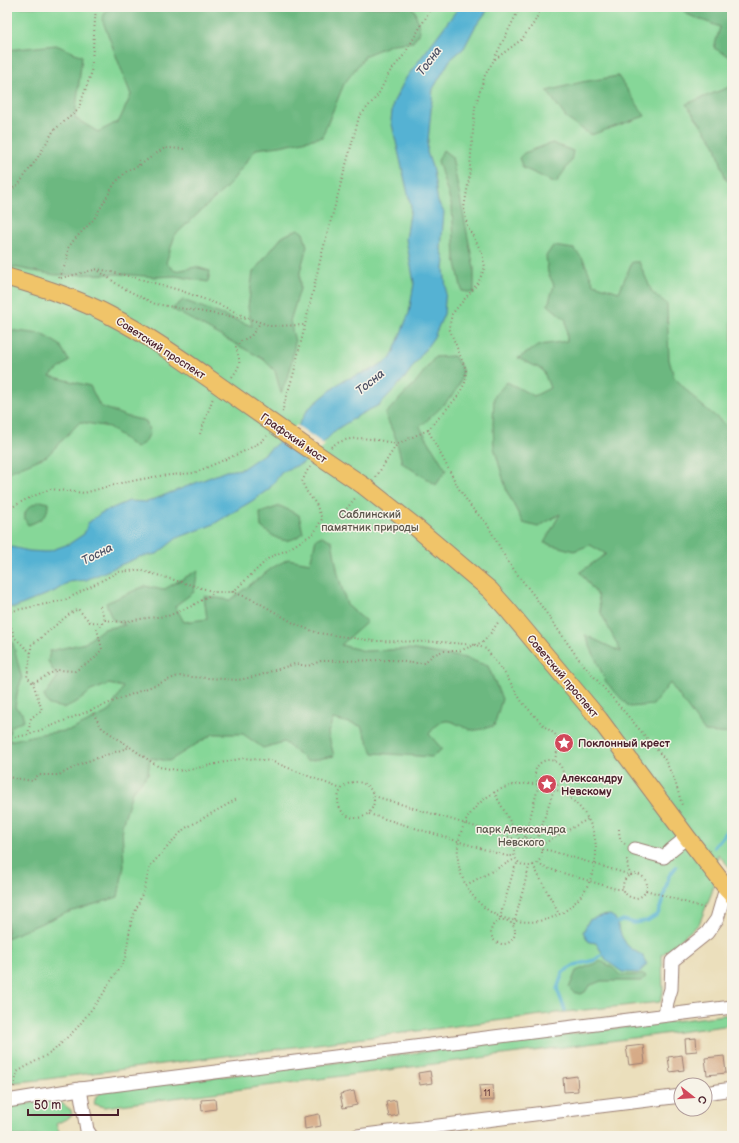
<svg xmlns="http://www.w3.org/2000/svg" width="739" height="1143" font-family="'Balsamiq Sans',sans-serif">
<rect width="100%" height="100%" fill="#f7f3e8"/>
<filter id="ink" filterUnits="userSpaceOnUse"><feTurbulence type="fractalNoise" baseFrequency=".025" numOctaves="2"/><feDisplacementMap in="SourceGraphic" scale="8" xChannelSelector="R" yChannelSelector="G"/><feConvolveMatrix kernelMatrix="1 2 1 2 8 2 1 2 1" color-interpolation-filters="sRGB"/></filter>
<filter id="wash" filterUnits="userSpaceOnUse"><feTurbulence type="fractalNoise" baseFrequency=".012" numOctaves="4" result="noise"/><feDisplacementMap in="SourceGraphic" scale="16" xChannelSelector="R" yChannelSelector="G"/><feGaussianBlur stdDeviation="0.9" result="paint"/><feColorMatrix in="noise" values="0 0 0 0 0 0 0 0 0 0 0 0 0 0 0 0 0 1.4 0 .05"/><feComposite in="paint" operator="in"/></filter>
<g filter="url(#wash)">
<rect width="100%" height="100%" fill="#ebdfbc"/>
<g fill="#86d798" stroke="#687b62">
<path d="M7 7H732V870L718 854 712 892 699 924 662 955 663 992 660 1002 557 1013 39 1080 7 1083Z"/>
<path d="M732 1014V1025L105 1107 94 1104 96 1096 104 1091Z"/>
<path d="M56 1099 71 1110 72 1116 56 1124 61 1136H7V1107Z"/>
</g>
<g fill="#6cb880" stroke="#5b6c56">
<path d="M108 7H411L415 11 420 31 413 42 393 44 366 55 344 84 322 137 280 146 256 149 229 185 175 235 166 263 175 271 196 267 210 271 208 282 176 276 156 277 120 274 55 275 7 266V50L56 45 82 56 75 118 98 132 119 121 131 95 102 19Z"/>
<path d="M681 7H728L732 9V58L714 48 720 27 686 14Z"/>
<path d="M618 76 645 116 591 135 567 119 547 91 582 82Z"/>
<path d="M732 86V183L726 180 715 144 686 104Z"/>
<path d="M552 143 573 151 571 161 556 183 523 168 519 158 524 153Z"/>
<path d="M443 150 452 157 474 268V293L462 291 455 258 452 207 438 161Z"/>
<path d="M298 229 303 233 307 246 300 272V289L290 321 295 342 290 371 281 393 275 371 263 359 172 309 183 300 252 326 248 307 253 272 282 237Z"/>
<path d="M553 246 574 249 583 259 594 284 619 292 632 262H639L652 292 667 304 669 360 674 377 699 403 732 430V734L705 732 670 683 653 705 629 707 606 682 585 635 621 652 601 613 598 596 580 572 606 554 590 545 574 551 544 543 560 514 538 527 523 523 507 492 494 447 493 424 494 397 507 382 534 396 550 388 543 370 518 358 540 345 567 341 566 320 548 305 554 285 548 273 546 256Z"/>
<path d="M7 330 42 334 60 345 69 361 50 376 90 386 100 406 125 416 146 421 150 433 145 442 136 448 109 427 80 422 47 456 11 471 7 476V399L11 395 9 375 7 374Z"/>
<path d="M454 356C456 360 461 365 462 370 466 389 432 415 420 427L446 470 436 485 402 463 396 439 385 414 415 383 435 357Z"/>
<path d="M41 501 48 503C49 517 39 521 28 525 19 512 30 505 41 501Z"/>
<path d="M280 506 299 515 303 533C285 547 277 539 261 527L260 513Z"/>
<path d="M322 536 332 541 338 574 347 605 367 622 341 645 365 651 409 649 466 658 488 666 502 699 494 726C488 727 478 731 472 730 451 724 447 711 429 734L442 749 432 757 373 753 361 726 333 719 328 733 334 756 307 761 284 742 263 748 243 734H213L169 761 150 758 148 774 132 792 122 826 124 866 118 897 63 914 7 938V636L13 643 22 679 18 689 15 707 22 713 24 720 10 727 9 741 40 734 71 730 110 711 123 687 109 684 91 691 80 700 64 708 49 705 44 696 57 678 48 661 50 651 85 643 103 629 125 625 112 619 106 603 145 586 163 590 198 570 194 592 175 606 184 622 207 619 204 596 230 600 272 568 288 559 310 563 316 539Z"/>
<path d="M601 961 613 968 620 975H640L643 974 646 976 642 981H601L589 986 585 992 581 994 573 992 569 988 576 971Z"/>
</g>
<g fill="#55b2d3" stroke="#50687f">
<path d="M459 7H490L475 27 464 48 450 60 433 89 427 152 433 170 438 202 444 212 441 249 445 261 444 269 446 288 444 314 434 337 404 379 379 405 361 414 337 429 303 463 282 472 269 489 252 501 212 525 177 538 157 554 139 557 86 580 69 582 55 591 14 608 7 606V546L29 551 46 552 69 544 84 534 88 523 101 513 129 501 147 502 226 471 242 469 268 451 298 426 308 409 342 381 373 369 391 358 409 313 414 283 406 239 411 207 391 120 393 103 406 78Z"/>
<path d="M610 915 615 918 622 937 627 945 633 950 642 955 647 964 639 973 622 972 607 961 596 943 589 942 583 932 589 920 600 916Z"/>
</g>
<path fill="#ebdfbc" d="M297 425 325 445 308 461 278 440Z"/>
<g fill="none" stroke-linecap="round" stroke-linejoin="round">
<g stroke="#55b2d3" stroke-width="3.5">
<path d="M714 847 732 825"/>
<path d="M613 924 623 920 634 923 647 921 658 914 663 899 669 876 676 867"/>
<path d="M565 1010 557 989 563 972 575 965 595 960 605 952V951"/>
</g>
</g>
<g id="blocks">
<g fill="#d6aa86">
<path d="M696 1038 697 1051 686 1052 685 1039Z"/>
<path d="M643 1045 645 1063 629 1065 626 1047Z"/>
<path d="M682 1055 684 1070 670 1072 668 1057Z"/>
<path d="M724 1056 726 1073 707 1075 705 1058Z"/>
<path d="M430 1071 432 1083 420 1085 418 1073Z"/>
<path d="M577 1076 578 1091 564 1092 563 1078Z"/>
<path d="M493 1085 494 1100 481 1101 479 1086Z"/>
<path d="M354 1091 357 1105 343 1108 340 1094Z"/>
<path d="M215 1099 216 1109 202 1111 201 1100Z"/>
<path d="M396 1100 398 1115 389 1117 386 1102Z"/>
<path d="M319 1114 321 1126 305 1129 304 1117Z"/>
</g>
</g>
</g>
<g filter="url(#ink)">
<use href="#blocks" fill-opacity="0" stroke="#9a7f74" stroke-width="1"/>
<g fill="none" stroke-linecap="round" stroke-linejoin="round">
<g stroke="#9a7f74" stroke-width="15">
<g id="minor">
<path d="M635 849 664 857 671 850 687 837"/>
<path d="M665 1015 667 1002 671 989 672 961 707 933 717 919 726 888"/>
<path d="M80 1089 87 1130 91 1136"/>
<path d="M705 1093 732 1089"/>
<path d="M7 1101 80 1089 732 1007"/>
<path d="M357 1136 681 1096"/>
</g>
</g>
<g stroke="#9a7f74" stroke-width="19">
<g id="major">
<path d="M7 277C42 287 77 298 109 315 150 336 187 363 224 389"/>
<path d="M364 486 412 524 490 590 507 609 599 719 687 837 732 895"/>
</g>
</g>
<g stroke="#9a7f74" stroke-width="2" stroke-dasharray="1 3" stroke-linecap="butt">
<path d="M494 59 520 7"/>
<path d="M139 160V166"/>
<path d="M7 193 19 184 38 157 54 130 78 110 91 74 96 7"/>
<path d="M99 271 121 287 155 304 246 319"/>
<path d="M59 278 67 261 68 248 74 240 94 219 115 183 128 170 139 166 158 152 165 148 186 149"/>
<path d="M61 278 98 269 133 277 179 290 220 305 250 319 271 326 305 325"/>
<path d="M232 377C242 364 240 362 236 347L241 341 251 336 260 323"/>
<path d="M282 412 294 372 321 257 359 117 378 95 389 73 404 55 432 7"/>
<path d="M428 430 458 396 465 383 466 370 449 328 452 314 478 283 485 267 482 253 467 225 464 208 469 179 475 107 485 75 494 60 521 40 534 23 542 7"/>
<path d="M200 434 213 398"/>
<path d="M331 447C349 433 376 439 396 444"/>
<path d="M376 477 397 444 428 430 459 489 472 508 487 524 508 562 535 597 578 658 664 758 675 781 682 805"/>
<path d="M7 510 25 500 50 489 84 493 121 483 159 476 194 473 247 450 262 441 267 436"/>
<path d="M339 518 356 497"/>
<path d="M233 592 270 557 287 550 314 533 322 519 316 504 307 492 302 482 307 471 310 467"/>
<path d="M100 606 105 620"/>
<path d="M7 612 65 600 118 572 140 570 215 592H233L254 600 297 625 318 633 374 641 442 642 476 645 486 649 506 675 522 702 545 727 555 734 560 742 554 762"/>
<path d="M7 616 15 638 31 653 27 677 33 683"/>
<path d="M105 620 121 622 147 618 168 616 192 606 215 592"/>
<path d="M31 653V645C48 634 61 618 78 609L90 622 102 623"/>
<path d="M91 710 102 728 130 747"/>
<path d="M28 735 31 718 42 710 33 683 57 670 75 671 94 659 102 649 97 629 105 620"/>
<path d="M7 738 28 735 178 676 238 680 258 676 275 670 295 664 308 666 321 661 396 660 410 663H424L433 655 443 651H459L483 642 488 637 499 621"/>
<circle cx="549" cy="774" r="14"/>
<path d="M7 777 33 781 38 775H59L85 762 130 747 159 767 183 771 244 758 271 761 341 789"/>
<circle cx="356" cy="800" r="18"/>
<path d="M541 785C490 775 445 824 461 874 468 894 484 912 504 918 592 945 635 821 550 787"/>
<path d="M494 792 520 840"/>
<path d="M374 796 512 838 517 843"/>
<path d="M369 814 506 856H514"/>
<path d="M619 829C619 835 620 841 625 844"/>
<path d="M525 837 539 784"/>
<circle cx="528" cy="852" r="14"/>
<path d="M537 840 554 789"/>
<path d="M541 845 588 819"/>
<path d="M542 850H548L631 875 628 869 627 860H630"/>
<path d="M538 863 543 867 616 889H624"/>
<path d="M533 865 559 914"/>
<circle cx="635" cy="886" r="12"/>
<path d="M466 885 515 859"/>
<path d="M646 890 707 909"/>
<path d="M500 918 514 869 518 862"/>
<circle cx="503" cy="932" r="12"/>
<path d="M514 924 529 867"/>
<path d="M14 1087 17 1072 52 1052 77 1028 101 997 125 959 131 922 145 887 150 866 184 829 237 799"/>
</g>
<use href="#minor" stroke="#fff" stroke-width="13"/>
<use href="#major" stroke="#f0c469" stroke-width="17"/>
<g stroke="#9a7f74" stroke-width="19" stroke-linecap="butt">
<path id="major-bridge" d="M224 389 302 444 364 486"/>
</g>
<use href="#major-bridge" stroke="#f0c469" stroke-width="17"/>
</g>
</g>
<defs>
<g id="sight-disc" transform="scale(1)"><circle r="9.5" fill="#d1495b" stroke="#f7f3e8"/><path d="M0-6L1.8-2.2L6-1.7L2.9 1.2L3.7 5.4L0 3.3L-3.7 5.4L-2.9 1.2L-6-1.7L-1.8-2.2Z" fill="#fff"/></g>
</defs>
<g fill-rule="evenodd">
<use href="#sight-disc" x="564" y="743"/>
<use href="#sight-disc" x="547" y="784"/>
</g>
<g text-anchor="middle" stroke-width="3" stroke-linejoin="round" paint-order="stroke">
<g font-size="9" fill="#6d4242">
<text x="487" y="1096">11</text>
</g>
<g font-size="11" fill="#4a1f2b" stroke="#f7f3e8">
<text transform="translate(161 348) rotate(33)" y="4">Советский проспект</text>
<text transform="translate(294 438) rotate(35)" y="4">Графский мост</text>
<text transform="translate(563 676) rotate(50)" y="4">Советский проспект</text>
</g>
<g font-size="11" fill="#5c564c" stroke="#f7f3e8">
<text x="370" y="518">Саблинский<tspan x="370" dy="13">памятник природы</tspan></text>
<text x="521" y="833">парк Александра<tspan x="521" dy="13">Невского</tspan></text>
</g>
<g font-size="11" font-weight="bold" fill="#4a1f2b" stroke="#f7f3e8" text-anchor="start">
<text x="578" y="747">Поклонный крест</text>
<text x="561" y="782">Александру<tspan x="561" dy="13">Невскому</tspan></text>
</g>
<g font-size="12" font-style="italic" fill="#4e5266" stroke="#f7f3e8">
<text transform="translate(429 61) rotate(-53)" y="4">Тосна</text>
<text transform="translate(370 382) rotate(-39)" y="4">Тосна</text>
<text transform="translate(97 554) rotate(-27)" y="4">Тосна</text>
</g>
</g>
<rect width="739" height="1143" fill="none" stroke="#f7f3e8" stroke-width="24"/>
<g transform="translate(693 1097) rotate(107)"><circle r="19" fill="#f7f3e8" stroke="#b29e9c"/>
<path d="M0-3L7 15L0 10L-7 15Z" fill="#d1495b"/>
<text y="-6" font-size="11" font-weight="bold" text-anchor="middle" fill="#4a1f2b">С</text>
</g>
<path d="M28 1109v6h90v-6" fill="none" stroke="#4a1f2b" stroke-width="2"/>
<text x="34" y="1109" font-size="12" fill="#4a1f2b" stroke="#f7f3e8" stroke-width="3" paint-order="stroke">50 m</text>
</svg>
